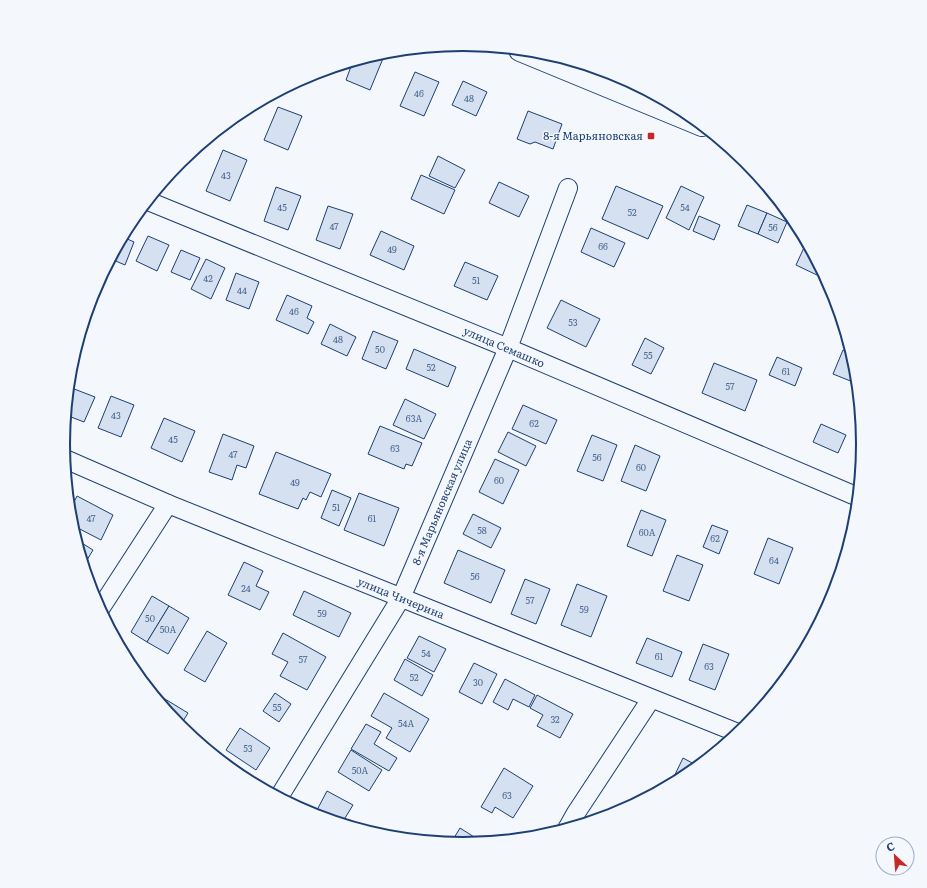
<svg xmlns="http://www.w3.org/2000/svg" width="927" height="888" font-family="Literata,serif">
<rect width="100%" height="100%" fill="#f4f7fb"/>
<g fill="#d5e0f0" stroke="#1d3f73">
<path d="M379 54 384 56 370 90 346 80 353 61Z"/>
<path d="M415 72 439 82 424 116 400 106Z"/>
<path d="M463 81 487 92 476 116 452 105Z"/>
<path d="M278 107 302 116 288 150 264 140Z"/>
<path d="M528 111 562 124 553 149 535 142 530 144 517 139Z"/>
<path d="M223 150 247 160 230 201 206 191Z"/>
<path d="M438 156 465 170 455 188 429 176Z"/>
<path d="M421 175 455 190 444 214 411 199Z"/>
<path d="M499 182 529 196 519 217 489 203Z"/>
<path d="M616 186 663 206 648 239 602 219Z"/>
<path d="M681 186 704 197 689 230 666 218Z"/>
<path d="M276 187 301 196 288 230 264 221Z"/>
<path d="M747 205 767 213 758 234 738 226Z"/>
<path d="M328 206 353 214 340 249 316 240Z"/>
<path d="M767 213 787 222 778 243 758 234Z"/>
<path d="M699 216 720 225 714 240 693 231Z"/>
<path d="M591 228 625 243 614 267 581 252Z"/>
<path d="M381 231 414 246 404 270 370 255Z"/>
<path d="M148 236 169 245 157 271 136 261Z"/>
<path d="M123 237 134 242 125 265 111 259Z"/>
<path d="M807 241 822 270 819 276 796 265Z"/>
<path d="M181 250 200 258 190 280 171 272Z"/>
<path d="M206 259 225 268 211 299 191 289Z"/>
<path d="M465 262 498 276 487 300 454 286Z"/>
<path d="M236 273 259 282 249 309 226 300Z"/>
<path d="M287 295 312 306 307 318 314 322 308 334 276 320Z"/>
<path d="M561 300 600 319 586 347 547 328Z"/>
<path d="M330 324 356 337 347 356 321 344Z"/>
<path d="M373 331 398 341 386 369 362 359Z"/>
<path d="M645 338 664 348 651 374 632 365Z"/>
<path d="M414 349 456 367 448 387 406 369Z"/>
<path d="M843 350 852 354 856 366 858 384 833 374Z"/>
<path d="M777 357 802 368 795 386 769 375Z"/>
<path d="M714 363 757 380 745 411 702 393Z"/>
<path d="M69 387 95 397 84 422 66 415Z"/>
<path d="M111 396 134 405 121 437 98 428Z"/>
<path d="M405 399 436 414 424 439 393 425Z"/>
<path d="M523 405 557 420 546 444 512 429Z"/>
<path d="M164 418 195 431 182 462 151 448Z"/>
<path d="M821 424 846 435 838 453 813 442Z"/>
<path d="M380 426 422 443 412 466 406 464 404 469 368 454Z"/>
<path d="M508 432 536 446 526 466 498 452Z"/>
<path d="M223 434 254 446 246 468 237 465 232 480 209 472Z"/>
<path d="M592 435 617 445 603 481 577 471Z"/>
<path d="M635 445 660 456 646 491 621 481Z"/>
<path d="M276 452 331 474 321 497 310 492 306 500 303 498 298 509 259 494Z"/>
<path d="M495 459 519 470 503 504 479 492Z"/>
<path d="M332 490 351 498 339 526 321 518Z"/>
<path d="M359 493 399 508 384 546 344 530Z"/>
<path d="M77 496 113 515 101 540 72 525 70 510Z"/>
<path d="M641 510 666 520 652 556 627 546Z"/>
<path d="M473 514 501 528 491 548 463 534Z"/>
<path d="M712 525 728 531 719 554 703 547Z"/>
<path d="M768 538 793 548 779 584 754 574Z"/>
<path d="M77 540 93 550 84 565Z"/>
<path d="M458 550 505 570 491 603 444 583Z"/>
<path d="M677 555 703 565 689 601 663 591Z"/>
<path d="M244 562 263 571 256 586 269 592 260 610 228 595Z"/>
<path d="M525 579 550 589 536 624 511 614Z"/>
<path d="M577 584 607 596 591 637 561 625Z"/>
<path d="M304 591 351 613 339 637 293 615Z"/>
<path d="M152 596 169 606 147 642 131 632Z"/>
<path d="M169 606 189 618 168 654 147 642Z"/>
<path d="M207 631 227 643 205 682 184 670Z"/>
<path d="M283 633 326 657 307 690 280 676 288 662 272 654Z"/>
<path d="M419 636 446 649 434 672 407 658Z"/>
<path d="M647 638 682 652 672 677 636 663Z"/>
<path d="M703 644 729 654 715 690 689 680Z"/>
<path d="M405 659 433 675 422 696 394 680Z"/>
<path d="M474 663 497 674 482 704 459 692Z"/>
<path d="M505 679 535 695 529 707 513 699 508 710 493 702Z"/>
<path d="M275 693 291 704 279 722 263 711Z"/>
<path d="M384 693 429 719 410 752 386 738 392 728 371 716Z"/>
<path d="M537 695 573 714 560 738 537 726 543 715 530 708Z"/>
<path d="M160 696 188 713 180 726 158 700Z"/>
<path d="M366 724 381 732 374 744 397 758 389 771 351 749Z"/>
<path d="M240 728 270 748 256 770 226 750Z"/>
<path d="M351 750 382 770 369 791 338 772Z"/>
<path d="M683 758 698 766 686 777 670 785Z"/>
<path d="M504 768 533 786 513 818 495 807 492 813 481 807Z"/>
<path d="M327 791 353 805 342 823 317 810Z"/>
<path d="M460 828 482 842 463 844 451 843Z"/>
</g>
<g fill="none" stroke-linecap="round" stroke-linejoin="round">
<g stroke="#1d3f73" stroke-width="20">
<g id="minor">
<path d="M148 201 508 348 858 497"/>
<path d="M65 459 168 504 738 733"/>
<path d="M100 609 168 504"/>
<path d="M279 797 401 598 508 348 568 188"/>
<path d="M567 829 576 813 651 699"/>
</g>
</g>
<g stroke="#1d3f73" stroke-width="24">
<path id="primary" d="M520 50 702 125"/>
</g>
<use href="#minor" stroke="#f4f7fb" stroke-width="18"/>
<use href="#primary" stroke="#f4f7fb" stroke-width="22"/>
</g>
<rect fill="#c62828" stroke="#f4f7fb" stroke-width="1.5" x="647" y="132" width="8" height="8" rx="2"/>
<g text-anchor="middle" stroke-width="3" stroke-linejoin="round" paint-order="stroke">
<g font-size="9" fill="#4b6792">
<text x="419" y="97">46</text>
<text x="469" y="102">48</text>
<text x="226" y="179">43</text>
<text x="282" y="211">45</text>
<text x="685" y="211">54</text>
<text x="632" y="216">52</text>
<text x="334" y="230">47</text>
<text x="773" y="231">56</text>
<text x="603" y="250">66</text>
<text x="392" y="253">49</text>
<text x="208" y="282">42</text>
<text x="476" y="284">51</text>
<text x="242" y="294">44</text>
<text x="294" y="315">46</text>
<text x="573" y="326">53</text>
<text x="338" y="343">48</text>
<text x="380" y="353">50</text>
<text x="648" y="359">55</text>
<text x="431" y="371">52</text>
<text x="786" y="375">61</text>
<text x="730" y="390">57</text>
<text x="116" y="419">43</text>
<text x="414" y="422">63А</text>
<text x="534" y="427">62</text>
<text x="173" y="443">45</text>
<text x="395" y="452">63</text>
<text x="233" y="458">47</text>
<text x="597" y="461">56</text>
<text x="641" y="471">60</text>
<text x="499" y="484">60</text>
<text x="295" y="486">49</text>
<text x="336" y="511">51</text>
<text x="91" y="522">47</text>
<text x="372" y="522">61</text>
<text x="482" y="534">58</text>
<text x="647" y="536">60А</text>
<text x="715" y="542">62</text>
<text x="774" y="564">64</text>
<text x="475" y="580">56</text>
<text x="246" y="592">24</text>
<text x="530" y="604">57</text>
<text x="584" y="613">59</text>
<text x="322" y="617">59</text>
<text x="150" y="622">50</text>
<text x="168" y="633">50А</text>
<text x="426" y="657">54</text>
<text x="659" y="660">61</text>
<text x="303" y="663">57</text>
<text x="709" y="670">63</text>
<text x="414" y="681">52</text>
<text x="478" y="686">30</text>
<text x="277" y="711">55</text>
<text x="555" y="723">32</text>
<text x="406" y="727">54А</text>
<text x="248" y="752">53</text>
<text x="360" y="774">50А</text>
<text x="507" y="799">63</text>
</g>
<g font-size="11" fill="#1d3f73" stroke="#f4f7fb" text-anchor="end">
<text x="643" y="140">8-я Марьяновская</text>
</g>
<g font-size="11" fill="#1d3f73" stroke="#f4f7fb">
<text transform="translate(504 347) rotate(23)" y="4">улица Семашко</text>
<text transform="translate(442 502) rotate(-67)" y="4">8-я Марьяновская улица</text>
<text transform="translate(401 598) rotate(22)" y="4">улица Чичерина</text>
</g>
</g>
<path d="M0 0H927V888H0ZM70 444a393 393 0 1 1 786 0a393 393 0 1 1-786 0Z" fill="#f4f7fb" fill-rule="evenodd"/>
<path fill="none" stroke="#1d3f73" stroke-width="2" d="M70 444a393 393 0 1 1 786 0a393 393 0 1 1-786 0Z"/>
<g transform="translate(895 856) rotate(334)"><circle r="19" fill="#f4f7fb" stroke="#9eadc5"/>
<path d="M0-3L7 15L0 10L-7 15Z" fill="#c62828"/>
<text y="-6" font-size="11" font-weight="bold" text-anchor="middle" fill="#1d3f73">С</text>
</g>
</svg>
